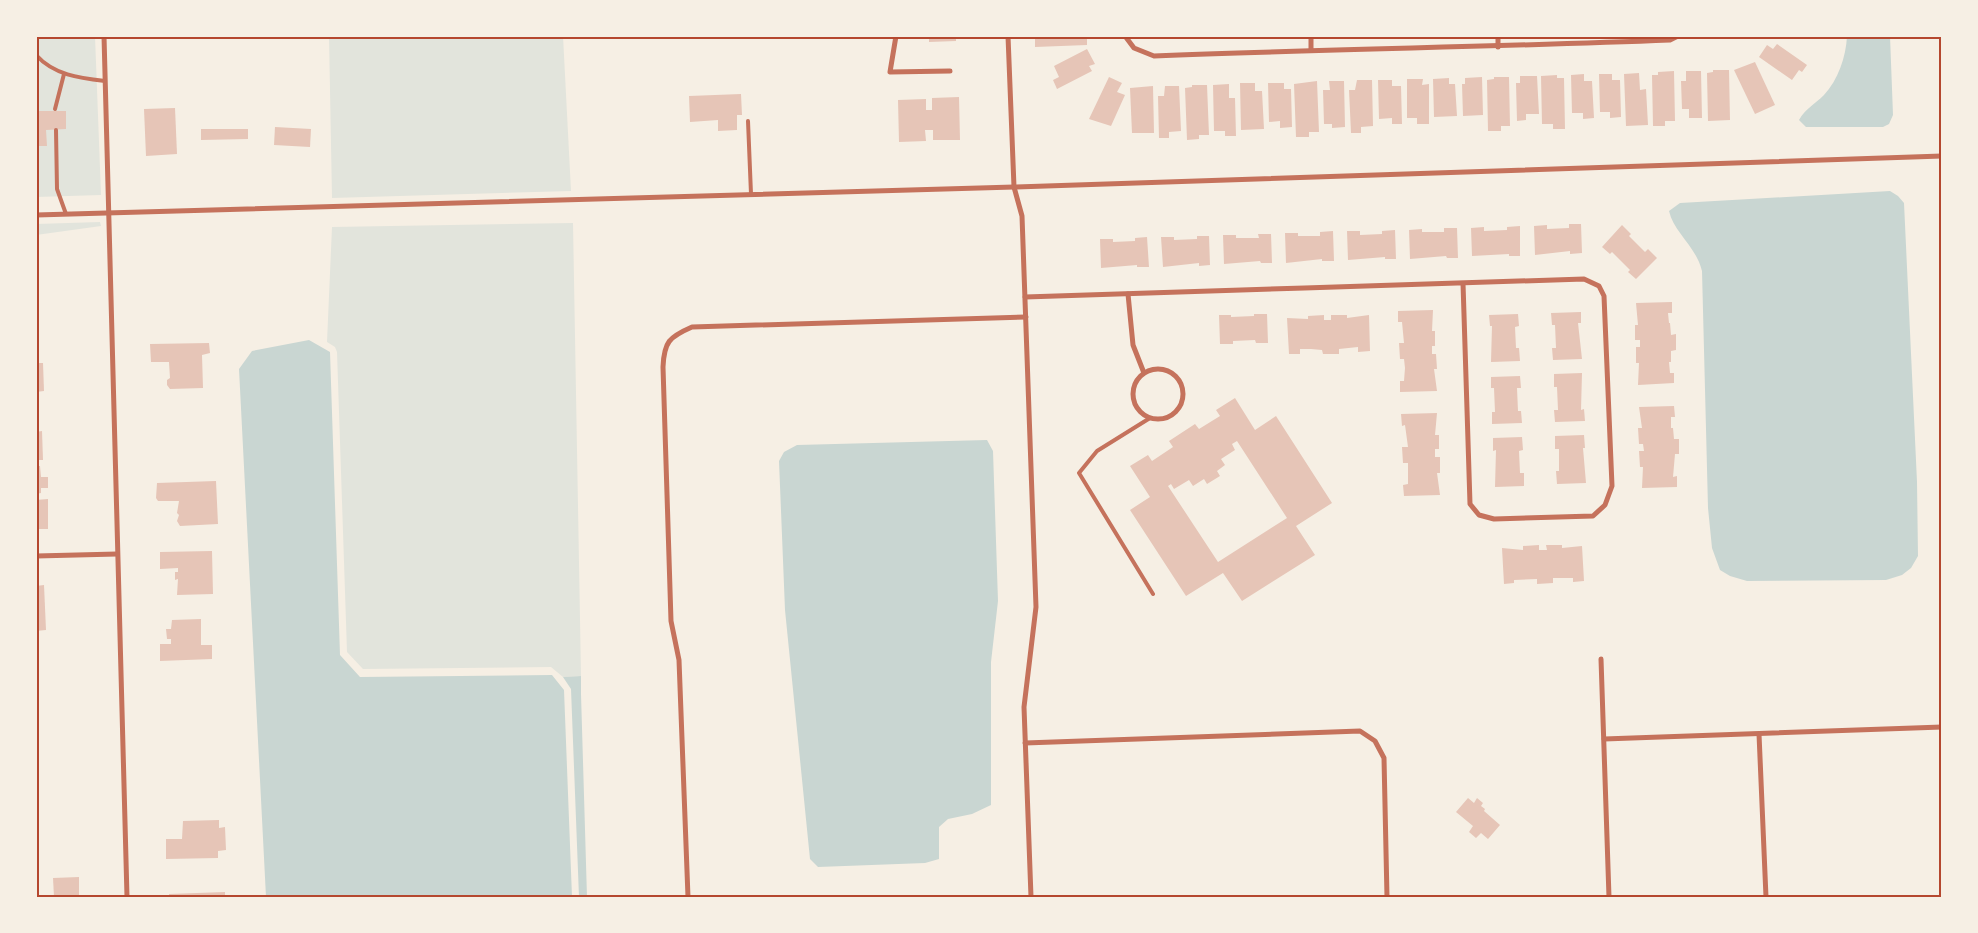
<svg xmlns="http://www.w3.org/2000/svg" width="1978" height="933" font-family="Montserrat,sans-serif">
<rect width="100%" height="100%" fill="#f6efe4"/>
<g fill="#e2e4dc">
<path d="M36 36H95L101 195 36 197Z"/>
<path d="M329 36H563L571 191 332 198Z"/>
<path d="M100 222 101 226 36 235V224Z"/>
<path d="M573 223 581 676 563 677 551 667 363 669 347 652 337 352 335 347 327 342 332 227Z"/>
</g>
<g fill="#c9d6d2">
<path d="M1847 36H1890L1893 115 1889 124 1883 127H1806L1799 120C1806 108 1815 104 1824 95 1838 80 1846 57 1847 36Z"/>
<path d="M1890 191 1898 196 1904 203 1917 482 1918 556 1911 568 1902 575 1886 580 1747 581 1730 576 1720 570 1712 548 1708 508 1702 271C1696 246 1674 233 1669 211L1680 203Z"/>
<path d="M309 340 330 352 340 655 360 677 552 675 564 690 572 897H266L239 369 252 351Z"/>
<path d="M987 440 993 451 998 601 991 662V805L972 814 948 819 939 827V859L925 863 818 867 810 859 785 610 779 461 784 452 797 445Z"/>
<path d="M581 676V694L587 897H579L571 689 563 677Z"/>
</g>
<g fill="#e6c5b7" fill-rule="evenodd">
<path d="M929 36H956V41L929 42Z"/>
<path d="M1035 36H1089V38H1087V45L1035 47Z"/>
<path d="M1777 44 1807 65 1802 72 1799 70 1792 80 1759 57 1767 45 1773 49Z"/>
<path d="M1087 49 1095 64 1089 66 1092 71 1057 89 1053 80 1059 77 1054 66Z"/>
<path d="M1755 62 1775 105 1755 114 1734 70Z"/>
<path d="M1713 70H1729L1730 120 1708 121 1707 73 1713 72Z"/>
<path d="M1674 71 1675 121H1665V126H1653L1652 75H1658V72Z"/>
<path d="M1686 71H1701L1702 118H1689V109H1682L1681 81H1686Z"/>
<path d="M1639 73 1640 90 1646 89 1648 125 1626 126 1624 74Z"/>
<path d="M1584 74V81H1592L1594 118 1583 119V113H1572L1571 75Z"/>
<path d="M1599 74H1612V80H1620L1621 117 1610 118V112H1600Z"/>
<path d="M1557 75V78H1564L1565 129H1553V124H1542L1541 76Z"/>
<path d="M1520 76H1537L1539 114H1526V120L1517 121 1516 83H1520Z"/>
<path d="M1109 77 1122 83 1117 92 1125 95 1111 126 1089 119Z"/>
<path d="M1482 77 1483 115 1463 116 1462 84H1465V78Z"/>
<path d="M1494 77H1509L1510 126H1501V131H1488L1487 80 1494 79Z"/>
<path d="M1449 78V84H1455L1457 116 1434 117 1433 79Z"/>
<path d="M1407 79H1423L1422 85 1429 84V124H1417V118H1407Z"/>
<path d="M1357 80H1372L1373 126 1361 127V133H1351L1349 90H1355Z"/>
<path d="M1378 80H1392V86H1401L1402 124H1392V118L1379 119Z"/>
<path d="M1317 81 1319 132H1309V137H1296L1294 84Z"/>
<path d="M1329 81H1344L1345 127 1332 128V124H1324L1323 90H1330Z"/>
<path d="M1240 83H1255V91H1262L1264 129 1241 130Z"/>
<path d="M1268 83H1284V89H1291L1292 127 1280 128V121L1269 122Z"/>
<path d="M1229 84V98H1235L1236 136H1225V131H1214L1213 85Z"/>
<path d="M1192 85H1207L1209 135H1199V139L1187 140 1185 88 1192 87Z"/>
<path d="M1153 86 1154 133H1132L1130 88Z"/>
<path d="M1165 86H1179L1181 131 1169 132V138H1159L1158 96H1164Z"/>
<path d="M741 94 742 115H737V130L718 131V120L690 122 689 96Z"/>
<path d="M959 97 960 140H933V130H925L926 141 899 142 898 100 926 99V110H932V98Z"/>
<path d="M175 108 177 154 146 156 144 109Z"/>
<path d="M36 111H66V129L46 130 47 146H36Z"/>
<path d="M275 127 311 129 310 147 274 145Z"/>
<path d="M201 129H248V139L201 140Z"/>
<path d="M1569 224H1581L1582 253 1570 254V251L1535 255 1534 226 1547 225V229L1569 228Z"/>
<path d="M1622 225 1631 234 1629 236 1645 252 1648 249 1657 258 1636 279 1628 272 1630 270 1612 252 1610 254 1602 247Z"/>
<path d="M1520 226V256H1509V254L1472 256 1471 228 1484 227V231L1507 230V227Z"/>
<path d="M1444 228H1457L1458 258H1447L1446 256 1410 259 1409 230 1422 229V232H1444Z"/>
<path d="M1395 230 1396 259H1385V257L1348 260 1347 231H1360V235L1382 234V231Z"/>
<path d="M1333 231 1334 261H1322V259L1286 263 1285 233H1298V236H1320V232Z"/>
<path d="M1258 234H1271L1272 263H1261L1260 261 1224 264 1223 235H1236V238H1259Z"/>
<path d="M1197 236H1209L1210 265 1199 266V263L1163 267 1161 237H1174V240L1197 239Z"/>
<path d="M1147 237 1149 267H1137V265L1101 268 1100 239H1113V242L1135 241V238Z"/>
<path d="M1672 302V313H1668L1669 323H1670L1671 335 1676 334V350L1671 351V362H1669L1670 373H1674V383L1638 385 1639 363H1636V347H1640V340H1635V325H1638L1636 303Z"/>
<path d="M1433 310 1432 331H1435V346H1432V354H1436L1437 369H1434L1437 391 1400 392V381H1404L1405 368 1404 359H1400L1399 343H1404L1402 322H1398V311Z"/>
<path d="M1581 312V323H1578L1582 359 1553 360 1552 348H1556L1555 325H1552L1551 313Z"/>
<path d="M1254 314H1267L1268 343H1256L1255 340 1233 341V344H1220L1219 315H1231V317L1254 316Z"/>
<path d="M1518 314 1519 326 1515 327 1516 348H1519L1520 361 1491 362 1492 326H1490L1489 315Z"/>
<path d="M1324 315V320H1331V315H1347V318L1369 315 1370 351 1358 352V347L1339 349V354H1323L1322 350 1311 349H1300V354H1289L1287 318 1308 319V316Z"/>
<path d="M209 343 210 353 202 355 203 388 170 389 167 385V380L170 378 169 362H151L150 344Z"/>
<path d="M36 363H43L44 391 36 392Z"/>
<path d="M1582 373 1581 410 1584 409 1585 421 1555 422 1554 410H1558L1557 387H1554V374Z"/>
<path d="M1520 376 1521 388H1517L1518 411H1521L1522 423 1492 424V412H1495L1494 388H1491V377Z"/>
<path d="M1235 398 1255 430 1276 416 1332 503 1296 526 1315 555 1242 601 1223 573 1186 596 1130 510 1150 497 1130 466 1148 455 1152 461 1173 447 1169 441 1195 424 1199 429 1220 416 1216 410ZM1237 441 1287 518 1218 562 1168 486 1171 484 1174 489 1189 480 1193 486 1204 479 1207 484 1220 476 1217 471 1225 465 1221 459 1235 450 1232 444Z"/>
<path d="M1674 406 1675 417H1671V428H1673L1674 439H1679V454H1675L1673 477 1677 476V487L1642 488 1643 467H1640L1639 451H1644L1643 444H1639L1638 428H1642L1639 407Z"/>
<path d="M1437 413 1435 435H1439V449H1435V457H1440V473H1437L1440 495 1404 496 1403 485 1408 484V463H1403L1402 447H1408L1405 425 1402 426 1401 414Z"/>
<path d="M42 431 43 460H36V432Z"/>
<path d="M1584 435 1585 448H1583L1586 483 1557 484 1556 471H1559V449H1555V436Z"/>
<path d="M1522 437 1523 450 1519 451 1520 473H1524V486L1495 487 1496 450 1493 451V438Z"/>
<path d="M36 466H40L41 477H48V488H41V493L36 494Z"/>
<path d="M216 481 218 524 180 526 177 521 179 515 177 513 179 501H158L156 498 157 483Z"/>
<path d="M48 499V529H36V500Z"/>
<path d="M1539 545V550H1547L1546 545H1562V548L1582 546 1584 581 1573 582V578H1553V583L1537 584V579L1514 580V583L1504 584 1502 548 1523 550V546Z"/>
<path d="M212 551 213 594 177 595 178 579 175 580V572H178V568L160 569V552Z"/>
<path d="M44 585 46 630 36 631V586Z"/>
<path d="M201 619V645H212V659L160 661V644H171V639H167L166 629H171L172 620Z"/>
<path d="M1468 798 1474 803 1477 798 1483 803 1481 806 1485 809 1484 811 1500 825 1488 839 1481 833 1476 838 1469 832 1473 826 1456 812Z"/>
<path d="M219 820V828L225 827 226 850 218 851V858L166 859V839H182L183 821Z"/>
<path d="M79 877V897H54L53 878Z"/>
<path d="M225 892V897H169V894Z"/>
</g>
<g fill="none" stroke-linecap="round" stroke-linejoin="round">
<g stroke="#c5725c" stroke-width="4">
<path d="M36 55C54 75 79 78 105 81"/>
<path d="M55 109 64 74"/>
<path d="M748 121 751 194"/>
<path d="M56 130 57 189 66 214"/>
<path d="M1150 418 1097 451 1079 473 1153 594"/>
</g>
<g stroke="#c5725c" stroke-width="5">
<path d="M104 36 127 897"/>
<path d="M896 36 890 72 950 71"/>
<path d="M1008 36 1014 187 1022 216 1036 607 1024 707 1031 897"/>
<path d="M1125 36 1134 48 1154 56C1326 49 1498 47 1670 40L1678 36"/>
<path d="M1311 36V50"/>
<path d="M1498 36V47"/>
<path d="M36 215 1014 187 1942 156"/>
<path d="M1128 294 1133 345 1144 373"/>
<path d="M1025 297C1211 291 1398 285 1584 279L1599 286 1604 296 1612 486 1605 505 1593 516 1494 519 1479 515 1470 504 1463 283"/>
<circle cx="1158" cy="394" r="25"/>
<path d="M36 556 117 554"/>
<path d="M1601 659 1609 897"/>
<path d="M1759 734 1766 897"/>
<path d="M1604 739 1942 727"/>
<path d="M1025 743 1360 731 1375 741 1384 758 1387 897"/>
<path d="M688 897 679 660 671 621 663 367C664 342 669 337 692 327L1026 317"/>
</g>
</g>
<rect width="1978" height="933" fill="none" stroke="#f6efe4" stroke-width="75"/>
<rect x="38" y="38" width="1902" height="858" fill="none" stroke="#b5482f" stroke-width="2"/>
</svg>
